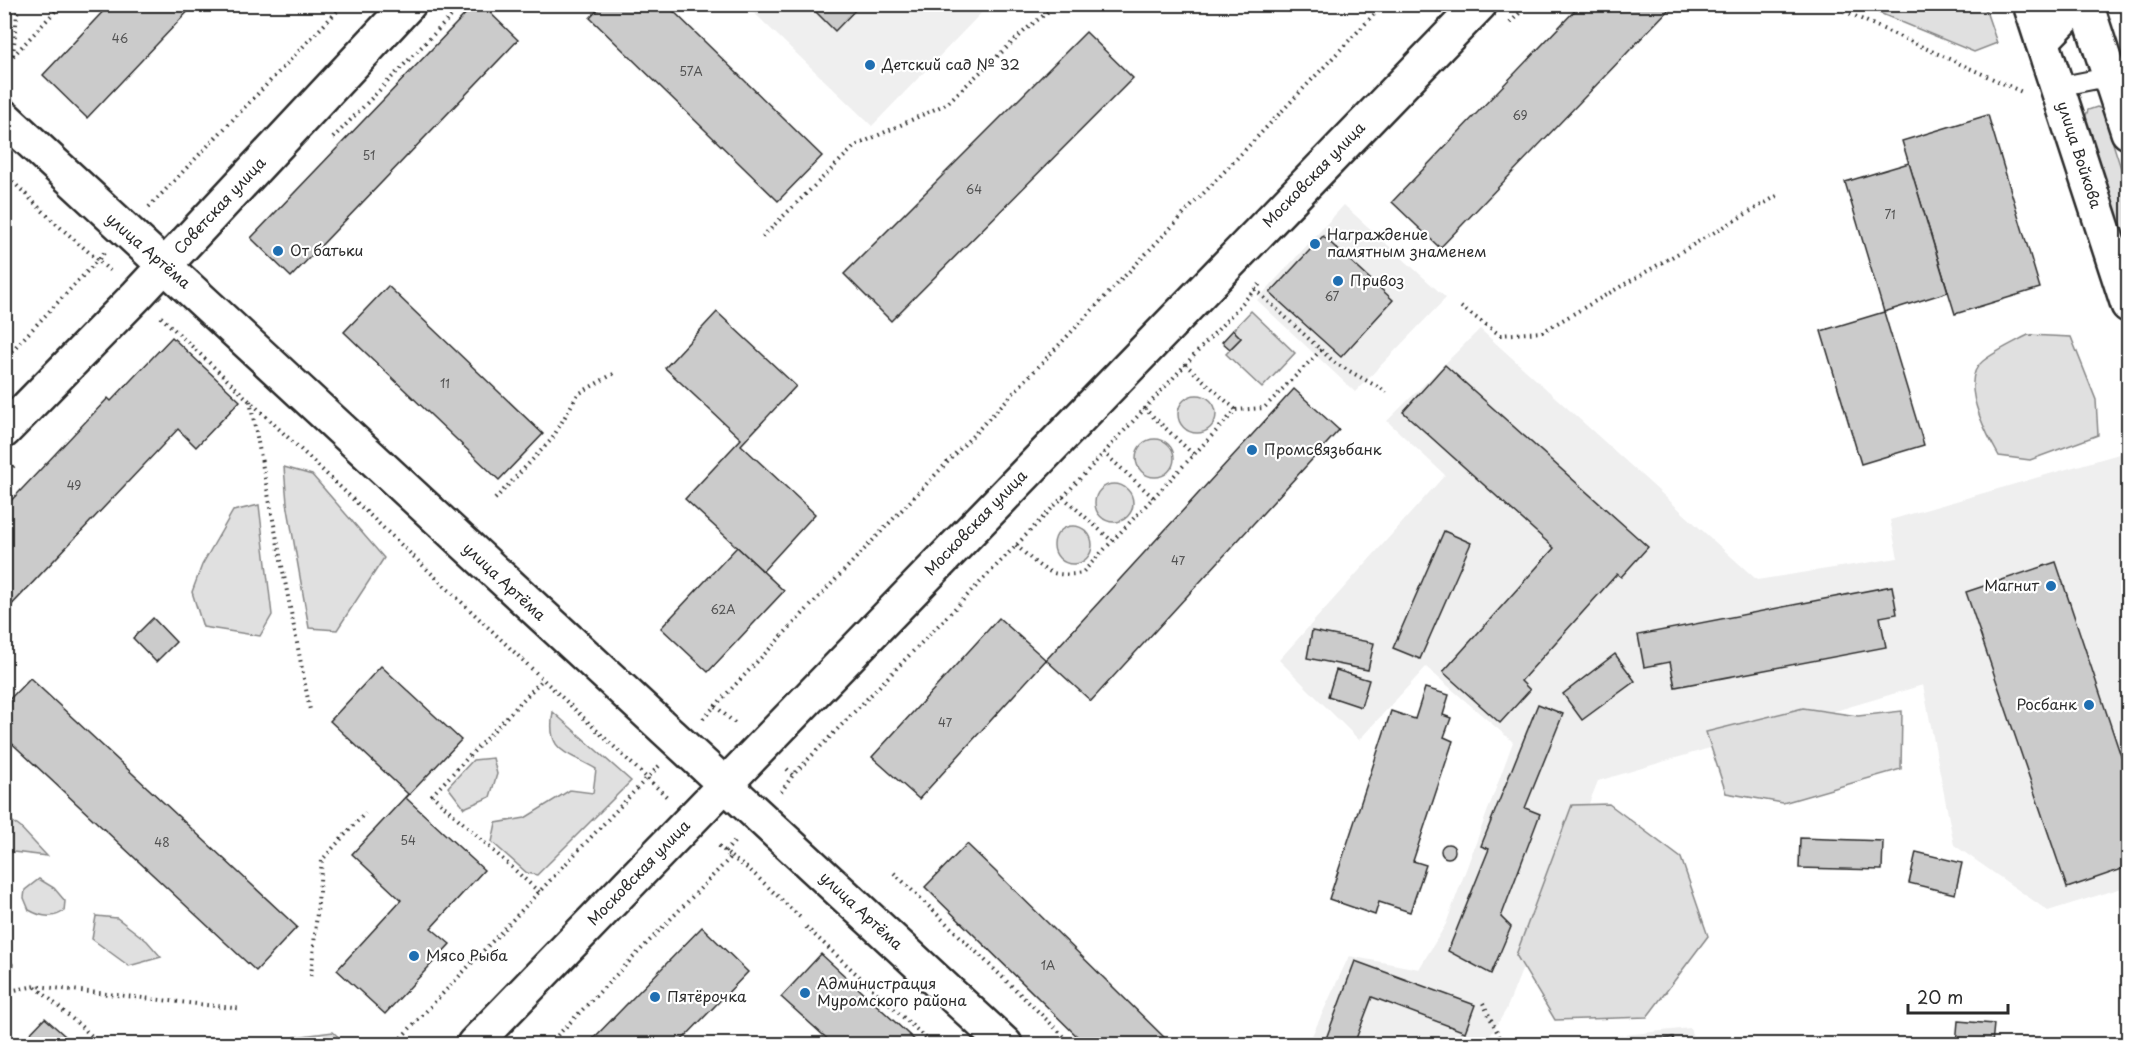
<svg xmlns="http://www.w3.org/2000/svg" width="2133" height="1049" font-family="'Playpen Sans',sans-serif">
<rect width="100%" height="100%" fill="#fff"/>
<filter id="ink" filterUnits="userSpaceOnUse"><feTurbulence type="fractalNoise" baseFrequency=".0167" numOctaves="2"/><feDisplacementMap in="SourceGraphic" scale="12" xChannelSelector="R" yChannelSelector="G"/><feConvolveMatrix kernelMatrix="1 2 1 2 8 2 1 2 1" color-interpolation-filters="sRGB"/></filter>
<g filter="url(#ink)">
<g fill="#efefef">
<path d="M746 5H989L872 126Z"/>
<path d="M1344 205 1446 298 1355 392 1257 300Z"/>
<path d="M1480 329 1757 580 1898 558 1890 520 2126 452 2128 457V886L2048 911 1954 845 1923 685 1598 781 1506 1010 1485 1044H1311L1310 1040 1349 956 1419 969 1446 924 1513 742 1426 667 1359 740 1279 660 1445 475 1387 421Z"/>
<path d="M1690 1028 1695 1044H1540Z"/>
</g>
<g fill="#e0e0e0" stroke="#868686" stroke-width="1.5">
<path d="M1860 5H1984L1997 43 1974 52Z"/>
<path d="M2097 107 2102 109 2128 190V249L2085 118 2088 110Z"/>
<path d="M1251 311 1295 353 1262 388 1226 354 1241 338 1233 330Z"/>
<path d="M2028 335 2071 337 2096 400 2098 435 2030 460 1999 456C1987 435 1957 381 1983 361 1996 351 2013 343 2028 335Z"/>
<circle cx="1197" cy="414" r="19"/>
<circle cx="1155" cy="458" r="19"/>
<path d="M284 467 312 475 384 558 337 630 309 628 287 503Z"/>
<circle cx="1114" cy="503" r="19"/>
<path d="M259 505 272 615 260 636 203 627 192 592 202 565 233 511Z"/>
<circle cx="1073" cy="545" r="19"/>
<path d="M1803 708 1858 716 1902 711 1901 769 1783 803 1726 793 1706 732Z"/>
<path d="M553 712 631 781 537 875 527 873 492 842 496 823 525 818 570 790 593 793 596 769C566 751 546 753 553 712Z"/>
<path d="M493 758 497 774 490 797 464 808 448 787 473 760Z"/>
<path d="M1609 804 1681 858 1708 936 1647 1017 1555 1020 1516 955 1572 805Z"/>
<path d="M5 816 21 828 47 856 5 851Z"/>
<path d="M39 879 54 888 65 901 64 911C53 919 41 917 29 910L24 898 25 890Z"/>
<path d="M96 916 117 918 147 941 161 957 129 966 92 939Z"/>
<path d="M5 955 13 964 12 973 5 980Z"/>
<path d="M333 1032 346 1044H290L295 1037Z"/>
</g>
<g fill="#cbcbcb" stroke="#2b2b2b" stroke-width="1.5">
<path d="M110 4H195L87 118 43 75Z"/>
<path d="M475 4H481L518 40 291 277 251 238Z"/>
<path d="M603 4H666L822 156 778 201 590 18Z"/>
<path d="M808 4H861L835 31Z"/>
<path d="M1581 4H1674L1440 248 1392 202Z"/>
<path d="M1086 32 1133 78 891 321 844 274Z"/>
<path d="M1988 115 2040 288 1955 314 1902 141Z"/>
<path d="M1909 163 1948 292 1884 312 1845 182Z"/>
<path d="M1323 236 1393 300 1341 357 1270 293Z"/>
<path d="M388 286 543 434 499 480 344 332Z"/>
<path d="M717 312 796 386 741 445 815 514 763 571 685 499 741 439 665 368Z"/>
<path d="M1884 312 1924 445 1861 464 1821 331Z"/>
<path d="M1233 330 1241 338 1230 349 1222 342Z"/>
<path d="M172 337 240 401 196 447 178 429 4 613V508L108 398 111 401Z"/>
<path d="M1445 365 1648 547 1621 577 1617 574 1521 681 1530 690 1500 723 1443 672 1554 548 1403 412Z"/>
<path d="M1294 389 1339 430 1091 701 1046 660Z"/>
<path d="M1444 531 1471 543 1420 659 1393 648Z"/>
<path d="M737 547 784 591 708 672 661 628Z"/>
<path d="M2056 562 2128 777V867L2067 888 1966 592Z"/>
<path d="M1892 586 1897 614 1880 617 1886 647 1675 687 1670 662 1644 667 1638 635Z"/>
<path d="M153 618 176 642 156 662 133 638Z"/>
<path d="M999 618 1046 660 919 799 872 757Z"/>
<path d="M1312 631 1374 643 1368 670 1307 658Z"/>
<path d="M1615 654 1635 681 1582 720 1563 694Z"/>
<path d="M381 666 461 740 406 798 484 870 431 928 450 944 385 1014 337 970 401 900 352 854 408 794 330 721Z"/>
<path d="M1336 670 1369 680 1361 707 1328 696Z"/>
<path d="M30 678 297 927 256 971 4 736V705Z"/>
<path d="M1425 688 1449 695 1443 715 1451 718 1444 737 1453 741 1413 861 1426 865 1410 912 1379 902 1375 915 1329 899 1391 711 1415 719Z"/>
<path d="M1538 704 1563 714 1525 808 1540 814 1501 917 1511 927 1491 974 1448 951 1489 849 1481 846Z"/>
<path d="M1800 838 1883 841 1882 870 1799 868Z"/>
<path d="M967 844 995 871 1171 1044H1085L925 887Z"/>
<circle cx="1448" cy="851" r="7"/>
<path d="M1916 852 1962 863 1955 894 1909 883Z"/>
<path d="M702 927 748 972 678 1044H588Z"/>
<path d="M821 954 919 1044H833L781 997Z"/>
<path d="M1355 961 1475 1005 1465 1032 1372 997 1354 1044H1324Z"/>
<path d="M45 1018 74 1044H20Z"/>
<path d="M1958 1021 1994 1024 1992 1044H1956Z"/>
<path d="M1673 1037 1675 1044H1644Z"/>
</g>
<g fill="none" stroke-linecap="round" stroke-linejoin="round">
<g stroke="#2b2b2b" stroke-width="22">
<path id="service" d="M2057 87 2128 73"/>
</g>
<g stroke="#2b2b2b" stroke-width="38">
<g id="minor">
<path d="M2042 41 2078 4"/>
<path d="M4 117 1005 1044"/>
<path d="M4 431 137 295 409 4"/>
</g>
</g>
<g stroke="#2b2b2b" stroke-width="38">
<path id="tertiary" d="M474 1044 1480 4"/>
</g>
<g stroke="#2b2b2b" stroke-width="38">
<g id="secondary">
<path d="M2030 4 2128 305"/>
<path d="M2086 4 2128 132"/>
</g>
</g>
<g stroke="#2b2b2b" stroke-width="4" stroke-dasharray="1.5 4.5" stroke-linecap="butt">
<path d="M1828 4 2022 92"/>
<path d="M1510 23 1528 4"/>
<path d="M13 55 18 4"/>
<path d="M13 56 62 4"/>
<path d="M333 138 463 4"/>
<path d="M4 173 54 222 98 260 4 359"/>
<path d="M149 207 344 4"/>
<path d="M762 237 855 146 946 104 1030 26 1058 4"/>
<path d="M104 253 98 260 112 273"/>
<path d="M1255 289 1335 363 1387 392"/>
<path d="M1461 307 1500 335 1542 332 1777 196"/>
<path d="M161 317 647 778 395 1044"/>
<path d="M1185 364 1236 410"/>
<path d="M250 401 310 710"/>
<path d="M1144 408 1194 455"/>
<path d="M1103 452 1154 498"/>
<path d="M4 475 17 463"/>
<path d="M1063 497 1112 541"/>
<path d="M495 499 552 439 578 394 615 373"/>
<path d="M1016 545C1040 567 1048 579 1082 573L1236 410 1264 408 1321 350"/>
<path d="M715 706 1384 4"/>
<path d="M703 719 715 706 736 724"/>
<path d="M659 766 647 778 667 797"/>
<path d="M787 769 793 775 1063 497 1260 284"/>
<path d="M781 792 793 775"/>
<path d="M725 852 737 839"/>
<path d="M731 857 750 870 802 919"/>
<path d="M894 873 1072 1044"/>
<path d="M539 892 432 795 543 679"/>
<path d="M806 927 932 1044"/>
<path d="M311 976 322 860 365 813"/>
<path d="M36 987 101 1044"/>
<path d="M4 992 36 986 242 1009"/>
<path d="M1483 1003 1503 1044"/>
<path d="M549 1044 731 857 716 843"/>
</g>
<use href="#service" stroke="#fff" stroke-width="18"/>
<use href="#minor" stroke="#fff" stroke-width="33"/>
<use href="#tertiary" stroke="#fff" stroke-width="33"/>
<use href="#secondary" stroke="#fff" stroke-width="33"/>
</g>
</g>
<g fill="#1f6fb2" stroke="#fff" stroke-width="2">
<circle cx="870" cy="65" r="6"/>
<circle cx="1315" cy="244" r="6"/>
<circle cx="278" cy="251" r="6"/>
<circle cx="1338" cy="281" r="6"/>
<circle cx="1252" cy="450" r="6"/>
<circle cx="2051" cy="586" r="6"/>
<circle cx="2089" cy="705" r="6"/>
<circle cx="414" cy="956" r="6"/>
<circle cx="805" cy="993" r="6"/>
<circle cx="655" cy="997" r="6"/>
</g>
<g text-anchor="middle" stroke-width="4.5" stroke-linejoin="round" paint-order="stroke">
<g font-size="12" fill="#535353">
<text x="120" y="43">46</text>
<text x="691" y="76">57А</text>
<text x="1520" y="120">69</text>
<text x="369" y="160">51</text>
<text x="974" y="194">64</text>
<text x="1890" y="219">71</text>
<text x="1332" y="301">67</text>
<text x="445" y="388">11</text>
<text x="74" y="490">49</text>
<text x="1178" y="565">47</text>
<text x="723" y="614">62А</text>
<text x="945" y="727">47</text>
<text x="408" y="845">54</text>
<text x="162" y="847">48</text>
<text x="1048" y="970">1А</text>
</g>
<g font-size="15" fill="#2b2b2b" stroke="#fff" text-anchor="start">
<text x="882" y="70">Детский сад № 32</text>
<text x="1327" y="240">Награждение<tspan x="1327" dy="17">памятным знаменем</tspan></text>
<text x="290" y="256">От батьки</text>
<text x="1350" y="286">Привоз</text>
<text x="1264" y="455">Промсвязьбанк</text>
<text x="2039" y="591" text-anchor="end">Магнит</text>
<text x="2077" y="710" text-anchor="end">Росбанк</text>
<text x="426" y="961">Мясо Рыба</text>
<text x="817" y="989">Администрация<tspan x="817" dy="17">Муромского района</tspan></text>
<text x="667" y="1002">Пятёрочка</text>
</g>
<g font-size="15" fill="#2b2b2b" stroke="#fff">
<text transform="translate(2079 155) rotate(72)" y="5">улица Войкова</text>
<text transform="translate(1314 175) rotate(-46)" y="5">Московская улица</text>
<text transform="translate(220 206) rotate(-47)" y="5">Советская улица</text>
<text transform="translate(148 251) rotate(41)" y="5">улица Артёма</text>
<text transform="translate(976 523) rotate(-46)" y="5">Московская улица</text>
<text transform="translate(504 582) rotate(43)" y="5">улица Артёма</text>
<text transform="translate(639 873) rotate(-46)" y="5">Московская улица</text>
<text transform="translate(861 911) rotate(43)" y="5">улица Артёма</text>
</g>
</g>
<rect width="2133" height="1049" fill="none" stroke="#fff" stroke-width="24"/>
<rect x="12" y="12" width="2109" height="1025" fill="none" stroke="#2b2b2b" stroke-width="2" filter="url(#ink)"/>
<path d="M1908 1004v9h100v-9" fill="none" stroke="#2b2b2b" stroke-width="3"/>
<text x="1917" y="1004" font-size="18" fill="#2b2b2b" stroke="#ffffff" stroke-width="4.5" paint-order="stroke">20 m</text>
</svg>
